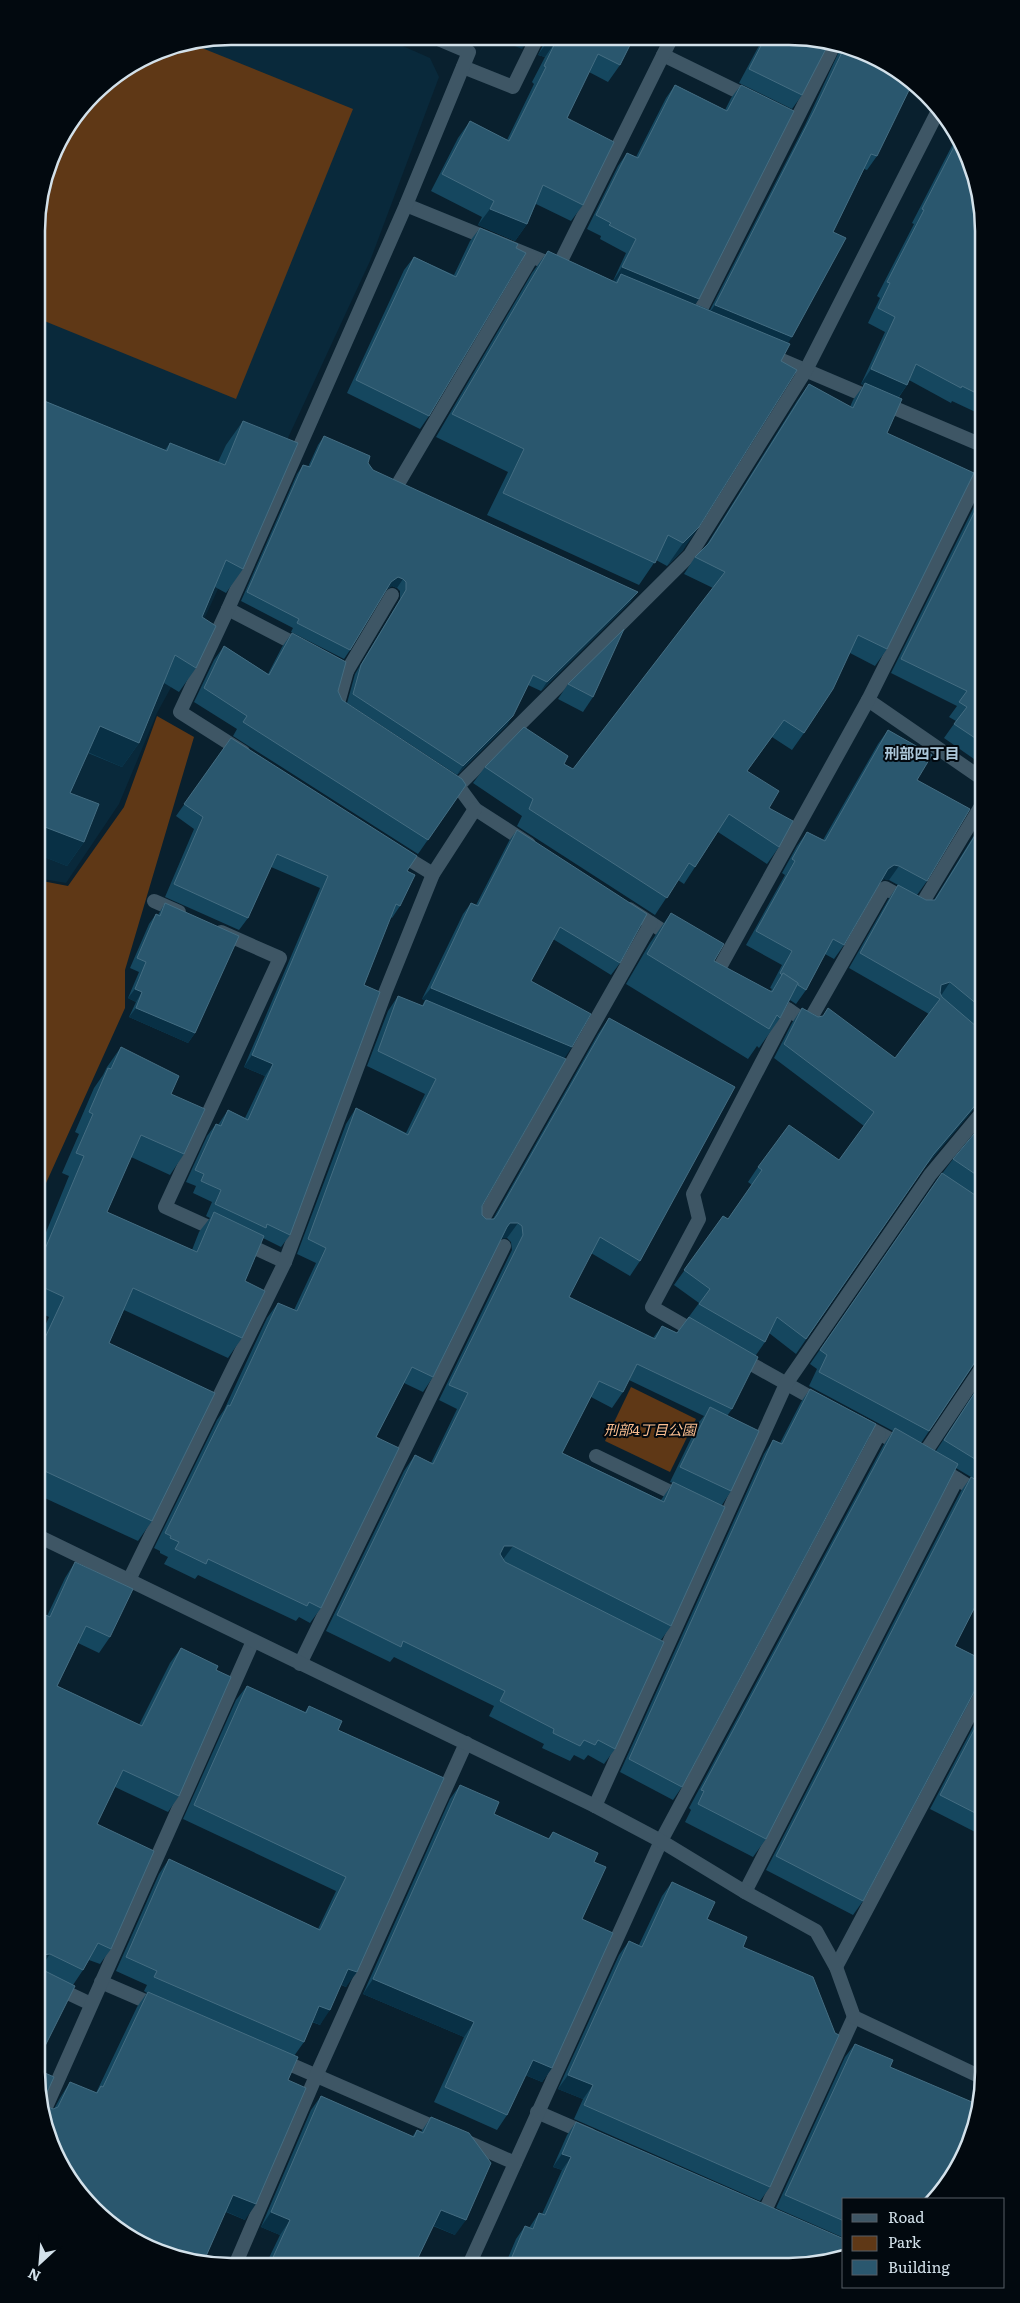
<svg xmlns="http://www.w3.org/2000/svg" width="1020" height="2303" font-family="Literata,'Noto Sans JP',serif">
<rect width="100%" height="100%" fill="#09202e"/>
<path fill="#09293b" d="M231 36 382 37 430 58 439 77 370 261 180 671 157 713 119 804 66 883 37 878V218L56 145 102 85 157 51Z"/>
<g fill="#5f3816">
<path d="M192 44 353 109 236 399 37 318V218L56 145 102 85 157 51Z"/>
<path d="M157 716 194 737 125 970V1008L42 1192 36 1190 37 880 68 886 124 807Z"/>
<path d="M631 1387 696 1419 670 1472 605 1441Z"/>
</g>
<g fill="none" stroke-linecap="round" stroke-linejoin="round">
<g stroke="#3e5665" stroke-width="14">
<path d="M463 67 513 87 537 38"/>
<path d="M347 671 392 595"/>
<path d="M789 1010 808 1023 885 888 920 907 984 801"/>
<path d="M596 1456 683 1498"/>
</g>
<g stroke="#3e5665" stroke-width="14">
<path d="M663 55 753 99"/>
<path d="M406 205 558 267"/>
<path d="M558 267 671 39"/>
<path d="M694 323 835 43"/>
<path d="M765 353 984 446"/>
<path d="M398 484 532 257"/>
<path d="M228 609 303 648"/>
<path d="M329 662 347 671 337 707 343 712"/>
<path d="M868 700 984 780"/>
<path d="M243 752 180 712 228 609 406 205 469 52 436 38"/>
<path d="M449 781 458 786 475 809 529 844"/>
<path d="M458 786 690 555 806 370 939 109"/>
<path d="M397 852 433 874"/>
<path d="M154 901 179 912"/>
<path d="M629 909 674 938"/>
<path d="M720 967 868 700 984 467"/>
<path d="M479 1226 651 923"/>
<path d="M220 1232 165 1207 280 958 221 932"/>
<path d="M242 1242 285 1262"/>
<path d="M699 1334 652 1307 699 1219 693 1194 789 1010 771 999"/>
<path d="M737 1356 821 1403"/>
<path d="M858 1422 903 1446"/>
<path d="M922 1457 983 1366"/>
<path d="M936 1466 983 1495"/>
<path d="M129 1580 285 1262 385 993 433 874 475 809"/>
<path d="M300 1664 504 1246"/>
<path d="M595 1806 786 1384 930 1175 984 1110"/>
<path d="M745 1892 957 1479"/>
<path d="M836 1967 983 1690"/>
<path d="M36 1978 91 2004"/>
<path d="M101 1982 159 2007"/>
<path d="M278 2059 443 2131"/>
<path d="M537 2112 590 2135"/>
<path d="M42 2116 253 1641"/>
<path d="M463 2140 515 2163"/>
<path d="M764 2213 854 2017"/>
<path d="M236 2263 316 2076 466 1743"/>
<path d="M469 2265 661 1841 879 1434"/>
</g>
<path stroke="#3e5665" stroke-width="14" d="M36 1535 595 1806 661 1841 745 1892 816 1931 836 1967 854 2017 983 2078"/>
</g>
<g fill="#15475f" fill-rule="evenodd">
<path d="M545 38 633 39 620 65 608 82 589 72 567 118 583 205 571 221 536 204 527 224 515 241 478 225 482 217 431 191 458 138 470 121 507 140 534 84 532 82 545 57 538 55 545 41Z"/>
<path d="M762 40H827L802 95 792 109 739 83Z"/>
<path d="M842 45 875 56 877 156 867 170 864 169 833 232 788 343 683 550 667 566 656 560 639 585 487 515 508 472 436 437 532 273 548 251 613 281 626 253 600 239 601 236 587 229 618 166 627 153 636 157 666 98 675 85 725 110 731 98 741 85 699 299 695 304 710 310 805 125Z"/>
<path d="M957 136 977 180 984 231V416L952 401 951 403 909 380 907 385 899 397 887 433V649L875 666 850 653 804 733 792 750 772 737 747 771 769 808 779 847 767 864 718 832 695 867 684 884 678 880 655 915 517 826 522 816 473 783 485 767 564 764 573 769 713 588 684 574 695 557 706 546 797 401 809 384 850 407 853 400 864 385 861 384 885 332 868 323 880 298 877 296 914 224 912 223Z"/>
<path d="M480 228 429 416 420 429 347 393 404 270 414 257 454 275 470 241Z"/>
<path d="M37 398 165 450 170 443 218 462 226 445 243 421V569L226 593 215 587 202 617 196 668 179 692 164 683 139 743 122 767 88 753 70 793 84 842 67 866 37 854Z"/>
<path d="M324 436 368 463 373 470 631 601 541 691 528 685 507 725 457 775 347 703 355 674 400 599V591L397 588 392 586 386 590 350 650 344 659 291 632 293 628 241 601 297 474 303 465 308 467 318 445Z"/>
<path d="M984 487V766L944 738 956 721 949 717 957 706 891 673Z"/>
<path d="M292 633 338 691 342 700 466 785 418 854 233 736 237 729 194 702 214 660 224 646 268 674 282 647Z"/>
<path d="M568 684 593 697 583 712 558 699Z"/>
<path d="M888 730 917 780 927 881 917 895 926 900H934L976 832 984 820V1102L978 1104 924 1168 796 1354 769 1333 765 1342 756 1355 732 1409 727 1416 731 1491 722 1505 671 1626 661 1640 615 1749 604 1764 588 1755 584 1760 574 1755 570 1761 542 1748 544 1744 489 1716 494 1706 394 1657 390 1662 326 1631 404 1471 415 1455 431 1463 457 1409 439 1400 512 1250 511 1242 507 1238H501L433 1377 423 1392 404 1383 376 1437 321 1608 310 1623 299 1617 296 1621 198 1575 195 1579 164 1564 168 1557 160 1553V1551L154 1548 217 1420 224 1410 267 1318 278 1303 294 1310 316 1263 297 1254 346 1124 356 1108 406 1133 425 1094 367 1066 388 1011 398 996 422 1006 425 1000 422 999 463 914 471 903 476 905 509 841 517 830 620 963 611 975 553 939 531 981 564 1058 482 1206V1215L486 1219H493L598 1034 609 1018 640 1261 630 1276 591 1253 569 1297 653 1338 662 1326 677 1333 699 1303 674 1285 723 1216 728 1219 752 1185 748 1182 758 1167 839 1160 864 1126 774 1058 792 1023 802 1008 895 1058 929 1014 849 968 888 900 898 885 889 880 884 879 880 882 844 945 834 959 825 954 806 990 796 1004 790 1000 780 1018 759 1048 757 1046 748 1059 626 984 650 943 671 913 714 961 770 991 772 989 770 988 782 965 746 945 785 875 782 873 797 846 807 832 823 840 878 744ZM629 1380 704 1416 699 1422 670 1482 673 1483 661 1500 562 1453 591 1397 612 1408 623 1392Z"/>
<path d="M231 738 407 871 400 906 392 918 390 917 364 985 290 1235 281 1247 263 1238 245 1281 242 1338 228 1358 124 1310 109 1343 152 1521 138 1541 36 1494V1346L49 1317 36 1311V1245L40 1247 69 1176 62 1173 79 1134 75 1132 94 1088 103 1075 107 1067 121 1047 171 1094 184 1154 170 1175 131 1157 107 1212 192 1250 199 1232 210 1218 206 1216 212 1202 193 1193 196 1186 186 1182 207 1136 216 1124 218 1125 228 1110 245 1118 265 1076 244 1067 320 888 271 867 248 918 239 930 165 897 194 829 176 816Z"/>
<path d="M165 903 195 1033 188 1043 129 1017 136 1002 128 998 139 972 130 968 149 924 156 914 158 915Z"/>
<path d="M984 1122 983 1358H980L977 1360 921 1443 936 1451 983 1379V1591L955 1646 983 1660V1681L979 1684 863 1901 853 1915 766 1870 961 1491 971 1477 956 1468 766 1839 753 1857 685 1822 691 1810 689 1808 883 1446 893 1431 809 1386 817 1369 810 1364 932 1187 953 1159Z"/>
<path d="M810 1389 682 1787 673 1800 620 1772 764 1454 773 1440 780 1443 801 1402Z"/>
<path d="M75 1562 110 1637 99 1653 78 1643 57 1686 139 1725 170 1663 181 1648 216 1670 179 1796 168 1812 115 1787 97 1824 111 1949 100 1964 89 1960 83 1970 73 1985 36 2064V1616L39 1612 47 1616 65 1578Z"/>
<path d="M247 1686 305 1712 309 1706 338 1730 444 1778 346 1987 341 1985 320 2025 312 2022 304 2042 294 2056 288 2080 245 2220 226 2212 69 2180 43 2123 45 2097 46 2106 53 2109H54L60 2098 70 2082 96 2093 137 2007 147 1993 144 1991 147 1985 116 1971 159 1874 169 1859 318 1929 336 1891 183 1819 236 1700Z"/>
<path d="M983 1708V1836L930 1809Z"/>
<path d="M460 1785 494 1814 548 1839 553 1832 594 1862 552 2068 542 2082 525 2075 507 2115 497 2130 434 2102 464 2037 363 1994 450 1799Z"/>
<path d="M672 1882 707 1919 743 1947 770 2187 760 2201 574 2119 583 2099 558 2089 619 1955 629 1941 639 1945 662 1896Z"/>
<path d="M855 2044 890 2067 844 2199V2238L776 2208 845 2057Z"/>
<path d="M321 2096 412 2137 417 2130 421 2132 431 2117 455 2235 433 2226 415 2264H266L280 2235 261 2227 311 2110Z"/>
<path d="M576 2122 789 2267 505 2265 516 2239 525 2226 529 2228 539 2213 542 2214 562 2170 553 2167 567 2135Z"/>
</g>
<g fill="#083045">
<path d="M495 38H529L522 49Z"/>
<path d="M550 38 556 41 545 57 538 55Z"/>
<path d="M490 209 527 224 515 241 478 225Z"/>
<path d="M622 267 699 299 689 312 621 274 615 282 613 281Z"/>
<path d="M715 305 792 337 783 351 705 319Z"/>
<path d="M871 369 907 385 897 399 865 383 864 385 861 384Z"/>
<path d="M699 527 683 550 667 566 683 543Z"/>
<path d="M398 577 403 579 397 588 392 586 384 591 391 582Z"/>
<path d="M638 592 631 601 541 691 547 682Z"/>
<path d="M513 716 507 725 457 775 463 766Z"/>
<path d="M100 726 139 743 122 767 83 750Z"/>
<path d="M37 824 84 842 67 866 37 854Z"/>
<path d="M894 865 899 866 889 880 884 879 878 883 888 869Z"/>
<path d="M950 982 940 997 937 998 941 985Z"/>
<path d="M431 988 572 1047 564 1059 422 999Z"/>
<path d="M135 989 142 992 136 1002 128 998Z"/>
<path d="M136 1008 195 1033 188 1043 129 1017Z"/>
<path d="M252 1055 273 1064 265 1076 244 1067Z"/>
<path d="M984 1095V1102L978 1104 923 1169 933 1155Z"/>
<path d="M510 1223H518L507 1238 500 1239 507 1227Z"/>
<path d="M983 1350V1358H980L976 1361Z"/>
<path d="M504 1546H513L502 1561H494Z"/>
<path d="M983 1674V1681L975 1686Z"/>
<path d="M50 1954 39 1970 36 1963 42 1955Z"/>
<path d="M348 1969 357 1972 346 1987 338 1983Z"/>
<path d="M373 1979 474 2022 464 2037 363 1994Z"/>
<path d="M319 2006 330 2010 320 2025 309 2020Z"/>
<path d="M533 2060 552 2068 542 2082 523 2074Z"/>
<path d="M568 2075 593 2085 583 2099 558 2089Z"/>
<path d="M562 2154 571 2157 562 2170 553 2167Z"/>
<path d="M233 2195 256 2204 245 2220 223 2210Z"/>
<path d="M441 2210 466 2220 455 2235 430 2224Z"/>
<path d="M271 2212 290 2220 280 2235 261 2227Z"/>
<path d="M512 2257 533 2265H506Z"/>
</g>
<g fill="#2a576e" stroke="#446d82">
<path d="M550 38 633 39 620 65 598 54 567 118 614 142 583 205 543 185 527 224 490 209 494 201 442 174 470 121 509 141 546 67 544 66 556 41Z"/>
<path d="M764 40H827L830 41 802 95 749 69Z"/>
<path d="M845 46 875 56 913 82 877 156 871 154 833 232 846 238 792 337 715 305 814 111Z"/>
<path d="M675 85 727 111 741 85 794 111 699 299 622 267 636 239 609 225 611 223 596 215 627 153 638 158Z"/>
<path d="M958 139 977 180 984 231V397L962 386 961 388 916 364 907 385 871 369 895 317 878 308 890 283 887 282 924 210 922 209Z"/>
<path d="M480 228 518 244 516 248 526 253 429 416 356 380 414 257 456 277Z"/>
<path d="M548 251 617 283 621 274 790 344 781 361 797 370 699 527 683 543 668 535 655 563 503 493 524 449 452 414Z"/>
<path d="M865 383 902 399 887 433 974 473 887 649 858 635 833 689 804 733 784 720 747 771 779 791 769 808 793 821 779 847 729 814 695 867 689 863 667 898 529 809 533 799 485 767 524 727 568 756 564 764 573 769 725 572 695 557 709 543 809 384 853 408Z"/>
<path d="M37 398 167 451 170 443 225 465 243 421 298 443 243 569 226 560 202 617 216 626 196 668 175 655 139 743 100 726 70 793 99 804 84 842 37 824Z"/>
<path d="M324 436 370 456 368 463 373 470 638 592 547 682 533 675 513 716 463 766 353 694 361 665 406 590V582L403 579 398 577 391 582 350 650 297 623 299 619 247 592 303 465 310 467Z"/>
<path d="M984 493V744L954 724 967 707 959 702 967 691 901 659Z"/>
<path d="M624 629 593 697 568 684Z"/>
<path d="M292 633 346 662 338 691 342 700 462 779 466 785 428 840 243 722 247 716 204 688 224 646 269 675Z"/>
<path d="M888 730 932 755 917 780 970 809 927 881 899 866 894 865 888 869 844 945 833 939 806 990 798 985V983L783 973 782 975 780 973 792 951 756 931 795 861 792 859 807 832 825 841Z"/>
<path d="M231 738 417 856 407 871 415 875 400 906 396 904 364 985 380 992 290 1235 267 1224 266 1228 215 1204 221 1190 201 1181 204 1174 195 1170 216 1124 221 1126 228 1110 248 1120 273 1064 252 1055 328 876 277 854 248 918 174 884 203 817 184 804Z"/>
<path d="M984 821V1010L950 982 941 985 940 993 942 997 984 1033V1095L933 1155 806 1339 777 1317 765 1342 699 1304 710 1289 684 1270 723 1216 728 1219 762 1170 758 1167 789 1125 839 1160 874 1112 784 1044 802 1008 818 1017 823 1016 828 1008 895 1058 940 999 860 953 898 885 926 900H935Z"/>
<path d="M517 830 647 914 620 963 560 927 531 981 591 1014 572 1047 431 988 471 903 478 906Z"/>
<path d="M165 903 239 936 195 1033 136 1008 142 992 135 989 146 962 137 958 156 914 160 916Z"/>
<path d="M671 913 724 944 714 961 772 992 783 973 798 983 780 1018 777 1015 769 1029 647 954Z"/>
<path d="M398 996 423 1006 426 1000 566 1059 482 1206V1215L486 1219H494L497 1215 609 1018 735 1087 640 1261 600 1237 569 1297 655 1339 662 1326 677 1333 689 1317 758 1357 732 1409 637 1364 623 1392 599 1381 562 1453 664 1502 673 1482 725 1507 671 1626 513 1546H504L500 1554 505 1562 664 1642 615 1749 598 1740 595 1745 584 1740 580 1746 553 1733 554 1729 500 1701 505 1691 403 1641 401 1647 337 1615 415 1455 433 1464 468 1393 449 1385 523 1235 522 1226 518 1223H510L507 1227 433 1377 412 1367 376 1437 399 1448 321 1608 309 1602 307 1606 208 1559 206 1564 175 1549 179 1542 170 1538 171 1536 165 1533 228 1405 230 1406 278 1303 297 1311 326 1248 308 1239 356 1108 408 1135 436 1079 378 1051Z"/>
<path d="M121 1047 179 1076 171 1094 205 1109 184 1154 141 1135 107 1212 197 1252 214 1212 264 1236 245 1281 265 1291 242 1338 133 1288 109 1343 215 1393 152 1521 36 1467V1357L64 1297 36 1284V1245L45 1249 84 1156 76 1153 93 1114 89 1112 108 1068 111 1069Z"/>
<path d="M984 1122V1180L953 1159Z"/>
<path d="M942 1173 984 1201 983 1350 929 1431 819 1372 827 1355 820 1350Z"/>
<path d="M983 1380V1464L944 1440Z"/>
<path d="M810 1389 876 1424 682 1787 629 1759 773 1440 782 1444Z"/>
<path d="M710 1407 759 1431 731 1491 680 1467Z"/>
<path d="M895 1428 958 1464 766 1839 698 1804 704 1791 701 1790Z"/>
<path d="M971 1477 983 1484V1591L955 1646 983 1660V1675L863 1901 776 1856Z"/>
<path d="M75 1562 133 1589 110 1637 86 1626 57 1686 142 1726 181 1648 218 1666 216 1670 231 1677 179 1796 123 1770 97 1824 154 1851 111 1949 98 1943 83 1970 50 1954 42 1955 39 1959 38 1964 43 1970 75 1986 36 2064V1617L39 1612 50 1617Z"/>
<path d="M247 1686 306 1713 309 1706 342 1721 338 1730 444 1778 357 1972 348 1969 330 2010 319 2006 304 2042 154 1977 157 1971 126 1957 169 1859 320 1930 346 1877 194 1805Z"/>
<path d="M983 1713V1817L940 1795Z"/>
<path d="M460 1785 499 1802 494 1814 549 1839 553 1832 598 1853 594 1862 606 1867 582 1919 613 1933 552 2068 533 2060 507 2115 445 2087 474 2022 373 1979Z"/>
<path d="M672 1882 715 1902 707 1919 747 1937 743 1947 813 1977 835 2033 839 2035 770 2187 584 2105 593 2085 568 2075 629 1941 642 1947Z"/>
<path d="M148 1992 298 2057 288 2080 306 2088 256 2204 233 2195 203 2263H193L145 2247 102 2218 69 2180 63 2166 65 2161 59 2157 43 2123 36 2069 54 2077 45 2097 46 2106 53 2109 58 2107 70 2082 97 2093 101 2086 103 2087Z"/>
<path d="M855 2044 893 2060 890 2067 979 2105 969 2146 943 2191 934 2199H844V2221L785 2195Z"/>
<path d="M321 2096 414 2137 417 2130 423 2133 431 2117 469 2133 491 2163 466 2220 441 2210 415 2264H270L290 2220 271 2212Z"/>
<path d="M576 2122 844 2239V2258L840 2260 789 2267 533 2265 512 2257 525 2226 533 2229 539 2213 545 2215 571 2157 562 2154Z"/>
</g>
<g text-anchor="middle" stroke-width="4" stroke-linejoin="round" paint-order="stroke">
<g font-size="14" font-style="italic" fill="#fcbf91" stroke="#02090f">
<text x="650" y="1435">刑部4丁目公園</text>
</g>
<g font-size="15" font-weight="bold" fill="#acc7da" stroke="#02090f">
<text x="922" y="759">刑部四丁目</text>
</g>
</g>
<path d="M0 0H1020V2303H0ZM231 45H789A186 186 0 0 1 975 231V2072A186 186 0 0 1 789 2258H231A186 186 0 0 1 45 2072V231A186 186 0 0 1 231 45Z" fill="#02090f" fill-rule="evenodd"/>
<path fill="none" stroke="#d3e1ea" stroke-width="2.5" d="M231 45H789A186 186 0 0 1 975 231V2072A186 186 0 0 1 789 2258H231A186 186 0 0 1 45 2072V231A186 186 0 0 1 231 45Z"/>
<rect x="842" y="2198" width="162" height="90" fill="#02090f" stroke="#565f67"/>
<rect x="852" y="2214" width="25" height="8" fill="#3e5665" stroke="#565f67"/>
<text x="888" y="2223" font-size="15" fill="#d3e1ea">Road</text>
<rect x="852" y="2236" width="25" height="15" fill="#5f3816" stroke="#565f67"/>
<text x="888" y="2248" font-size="15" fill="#d3e1ea">Park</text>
<rect x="852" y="2260" width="25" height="15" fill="#2a576e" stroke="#565f67"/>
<text x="888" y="2273" font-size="15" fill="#d3e1ea">Building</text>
<g transform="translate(40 2263) rotate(206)" stroke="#02090f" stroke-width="4" paint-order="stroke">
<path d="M0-4L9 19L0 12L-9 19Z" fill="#d3e1ea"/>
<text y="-8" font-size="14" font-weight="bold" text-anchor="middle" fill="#d3e1ea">N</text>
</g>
</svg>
